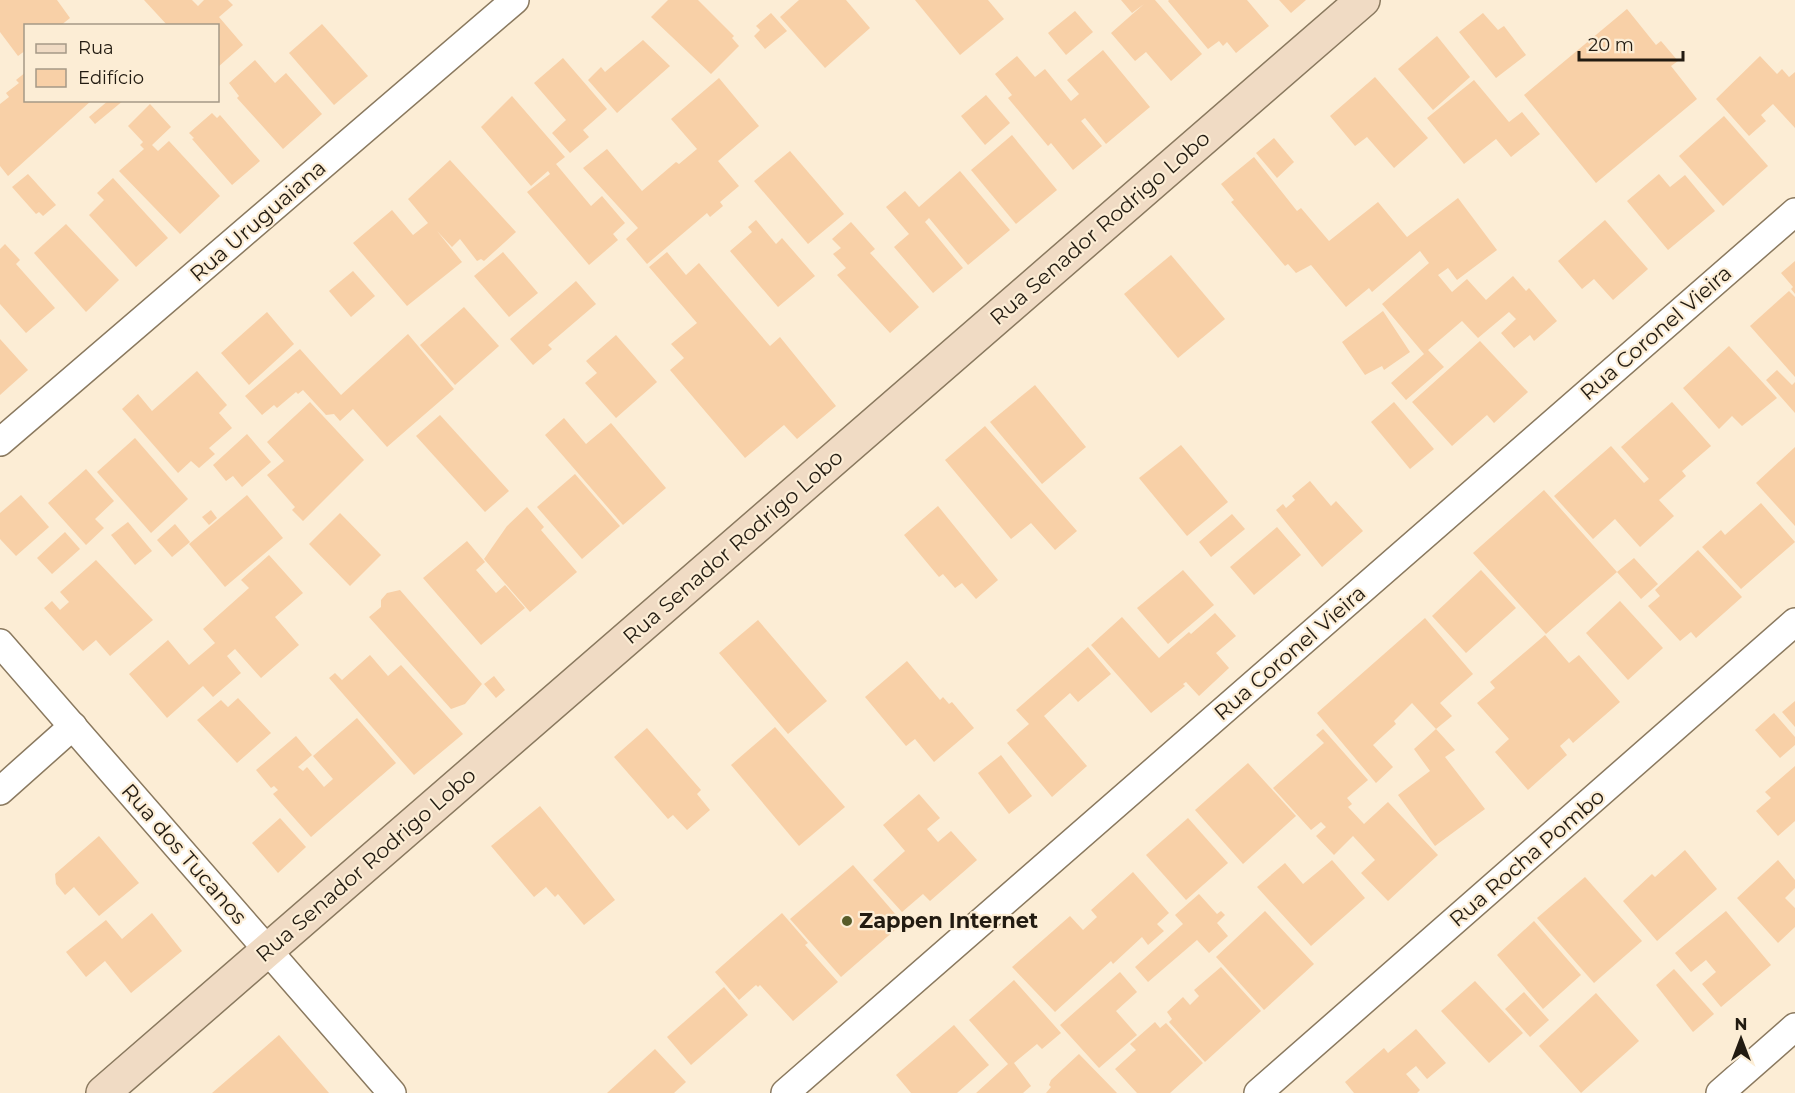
<svg xmlns="http://www.w3.org/2000/svg" width="1795" height="1093" font-family="Montserrat,sans-serif">
<rect width="100%" height="100%" fill="#fcedd5"/>
<g fill="#f8d0a7">
<path d="M0 0H57L70 18 60 26H26V50L18 56 0 32Z"/>
<path d="M144 0H192L198 6 204 0H228L233 5 219 17 243 45 218 67V26H168Z"/>
<path d="M668 0H698L734 36 732 38 739 46 711 74 651 17Z"/>
<path d="M799 0H846L870 28 825 68 780 17Z"/>
<path d="M915 0H988L1004 19 960 55Z"/>
<path d="M1121 0H1155L1202 54 1171 81 1146 52 1135 61 1111 33 1144 4 1132 13Z"/>
<path d="M1169 0H1247L1269 26 1236 53 1227 42 1223 46 1219 41 1208 49 1168 1Z"/>
<path d="M1279 0H1306L1291 13Z"/>
<path d="M1627 9 1656 45 1661 41 1678 61 1671 66 1697 99 1596 183 1524 95Z"/>
<path d="M1075 11 1093 32 1066 55 1048 33Z"/>
<path d="M771 13 787 31 765 49 754 36 760 30 756 26Z"/>
<path d="M1483 13 1498 30 1504 26 1526 55 1496 78 1459 32Z"/>
<path d="M322 24 368 76 334 105 289 53Z"/>
<path d="M1437 36 1470 77 1433 110 1398 69Z"/>
<path d="M643 40 670 66 617 113 588 80 601 67 605 72Z"/>
<path d="M1103 50 1150 107 1106 144 1085 118 1081 121 1102 146 1073 170 1051 143 1048 146 1008 98 1012 95 995 74 1017 56 1035 77 1045 69 1071 101 1079 94 1067 80Z"/>
<path d="M1760 56 1777 74 1782 69 1789 77 1795 72V128L1773 104 1761 115 1766 121 1749 136 1716 99Z"/>
<path d="M563 58 607 109 583 130 589 137 570 153 552 133 566 120 534 83Z"/>
<path d="M255 60 275 83 286 73 322 114 283 149 237 98 239 96 229 83Z"/>
<path d="M26 72V100H92L8 176 0 166V104L9 97 6 93 19 83 16 80Z"/>
<path d="M1375 77 1428 138 1394 168 1367 137 1355 146 1330 116Z"/>
<path d="M719 78 759 126 718 161 739 186 720 202 723 206 710 217 707 213 647 264 626 239 638 228 583 168 607 149 642 191 676 162 679 164 697 149 671 119Z"/>
<path d="M1474 80 1509 122 1522 112 1540 134 1511 157 1496 139 1464 164 1427 118Z"/>
<path d="M986 95 1010 123 985 145 961 116Z"/>
<path d="M512 96 565 157 556 164 591 206 602 196 625 223 613 234 618 240 589 265 527 192 550 174 548 171 531 186 481 127Z"/>
<path d="M109 100H124L95 124 89 117Z"/>
<path d="M150 104 171 127 152 145 158 151 169 141 220 196 180 234 119 171 144 149 140 145 143 142 128 126Z"/>
<path d="M212 113 217 118 220 115 260 161 232 185 192 139 194 138 189 133Z"/>
<path d="M1724 116 1768 166 1723 206 1679 156Z"/>
<path d="M1012 135 1057 190 1016 224 971 170Z"/>
<path d="M1274 138 1294 162 1277 178 1256 153Z"/>
<path d="M790 151 844 214 808 244 754 181Z"/>
<path d="M1254 157 1297 211 1301 208 1329 241 1378 202 1407 237 1458 198 1497 250 1457 280 1448 268 1438 275 1452 292 1467 279 1486 300 1513 276 1526 291 1529 288 1557 321 1534 341 1530 335 1514 348 1501 333 1516 319 1509 312 1478 338 1462 321 1428 350 1444 367 1406 400 1391 383 1424 354 1382 304 1429 263 1420 251 1372 292 1369 288 1346 307 1311 265 1296 273 1288 264 1285 266 1231 202 1234 200 1221 184Z"/>
<path d="M450 160 516 232 484 261 481 259 477 261 460 239 452 247 437 231 462 262 407 306 353 243 392 210 413 235 428 223 408 199Z"/>
<path d="M960 171 1010 230 968 265 929 218 925 222 963 268 933 293 894 247 909 234 886 207 905 191 919 207Z"/>
<path d="M28 174 56 205 43 216 39 212 36 214 12 187Z"/>
<path d="M1659 174 1670 187 1685 175 1715 211 1668 250 1627 201Z"/>
<path d="M113 178 168 238 136 267 89 215 104 200 97 193Z"/>
<path d="M756 220 776 244 782 238 815 276 778 307 730 251 752 232 748 227Z"/>
<path d="M1605 220 1648 269 1613 300 1594 279 1582 289 1558 261Z"/>
<path d="M851 222 875 249 870 253 919 307 890 333 837 275 846 268 833 254 841 248 832 239Z"/>
<path d="M66 224 119 280 86 312 34 253Z"/>
<path d="M5 244 20 260 16 264 55 308 26 333 0 304V249Z"/>
<path d="M503 252 538 293 509 317 474 276Z"/>
<path d="M667 252 686 275 699 263 770 346 780 337 836 406 797 439 784 425 745 458 670 370 684 358 671 344 697 323 649 267Z"/>
<path d="M1171 255 1225 319 1178 358 1124 294Z"/>
<path d="M1795 261V294L1791 289 1793 287 1781 273Z"/>
<path d="M353 271 375 296 351 317 329 291Z"/>
<path d="M576 281 596 304 548 345 552 349 533 365 510 339Z"/>
<path d="M1789 291 1795 297V377L1750 326Z"/>
<path d="M464 307 499 346 455 385 420 345Z"/>
<path d="M1383 311 1410 352 1384 370 1382 366 1365 375 1342 342Z"/>
<path d="M267 312 294 344 249 385 221 353Z"/>
<path d="M408 334 454 389 387 447 353 409 340 421 334 414 326 415 303 390 298 394 296 392 277 408 274 405 262 415 245 396 300 349 341 395Z"/>
<path d="M616 335 657 382 616 418 585 383 597 373 586 361Z"/>
<path d="M0 339 28 370 0 395Z"/>
<path d="M1480 341 1528 392 1494 423 1487 415 1452 446 1412 402Z"/>
<path d="M1729 346 1777 398 1742 426 1732 416 1719 429 1683 388Z"/>
<path d="M1777 370 1792 385 1795 382V413L1766 380Z"/>
<path d="M197 371 227 405 219 413 232 428 209 448 215 454 199 468 191 461 178 473 122 409 138 394 152 411Z"/>
<path d="M1035 385 1086 447 1042 484 990 422Z"/>
<path d="M310 402 364 460 303 521 292 510 295 507 267 475 284 461 267 442Z"/>
<path d="M1394 402 1434 449 1410 469 1371 422Z"/>
<path d="M1672 402 1711 446 1682 471 1686 476 1659 500 1674 516 1640 547 1615 519 1593 539 1554 496 1611 446 1644 483 1649 479 1621 447Z"/>
<path d="M440 415 509 491 485 512 416 436Z"/>
<path d="M564 418 586 444 611 423 666 488 623 525 545 435Z"/>
<path d="M985 426 1077 531 1055 550 1031 523 1011 539 945 460Z"/>
<path d="M247 434 271 462 242 487 233 476 226 481 213 465Z"/>
<path d="M135 438 188 499 151 533 97 472Z"/>
<path d="M1181 445 1228 502 1187 536 1139 478Z"/>
<path d="M1795 447V526L1756 483Z"/>
<path d="M86 469 114 501 95 519 104 528 86 545 48 503Z"/>
<path d="M575 474 620 526 582 559 537 507Z"/>
<path d="M1310 481 1331 506 1336 501 1363 531 1322 567 1276 510 1283 504 1286 508 1295 500 1292 496Z"/>
<path d="M1544 490 1617 572 1634 558 1658 584 1641 599 1617 572 1546 634 1473 553Z"/>
<path d="M21 495 49 527 16 556 0 539V513Z"/>
<path d="M247 495 283 538 225 587 189 544Z"/>
<path d="M1761 503 1795 542 1741 589 1702 547 1721 530 1725 535Z"/>
<path d="M938 506 998 580 976 599 962 583 955 588 943 574 939 577 904 535Z"/>
<path d="M527 507 544 527 541 530 577 572 530 612 484 559 507 526Z"/>
<path d="M211 510 217 518 209 525 202 517Z"/>
<path d="M340 513 381 555 350 586 309 544Z"/>
<path d="M1232 514 1245 529 1211 557 1199 542Z"/>
<path d="M128 522 152 551 135 565 111 535Z"/>
<path d="M175 524 190 542 172 557 157 540Z"/>
<path d="M1277 527 1301 555 1254 595 1230 567Z"/>
<path d="M65 532 80 549 52 574 37 558Z"/>
<path d="M467 541 485 562 476 570 496 593 505 585 525 608 481 645 423 578Z"/>
<path d="M1698 550 1742 597 1696 638 1691 632 1680 641 1648 606 1660 596 1655 590Z"/>
<path d="M269 555 303 593 275 617 299 645 261 678 235 649 227 656 241 673 213 697 203 686 167 718 129 674 168 640 189 665 215 643 203 629 249 588 241 580Z"/>
<path d="M96 560 153 620 110 656 96 640 83 651 44 608 52 601 60 610 69 602 60 592Z"/>
<path d="M1183 570 1214 605 1168 644 1137 608Z"/>
<path d="M1481 570 1516 608 1466 653 1432 616Z"/>
<path d="M400 590 482 684 465 704 451 709 369 617 381 607V600L387 593Z"/>
<path d="M1620 601 1663 648 1628 680 1586 633Z"/>
<path d="M1215 613 1236 636 1216 653 1229 668 1199 696 1186 682 1183 684 1185 686 1151 713 1091 645 1122 617 1159 658 1189 632 1191 634Z"/>
<path d="M1425 618 1473 674 1440 703 1452 716 1436 729 1455 750 1445 757 1485 809 1435 846 1398 795 1430 771 1414 749 1436 729 1412 703 1394 721 1396 724 1373 745 1393 767 1376 783 1317 713Z"/>
<path d="M758 620 827 701 788 734 719 653Z"/>
<path d="M1545 635 1569 663 1579 655 1620 702 1573 743 1569 738 1560 746 1567 755 1528 790 1495 752 1509 739 1477 703 1495 688 1490 682Z"/>
<path d="M1088 647 1111 674 1078 702 1070 693 1044 716 1087 766 1052 797 1007 743 1029 724 1016 710Z"/>
<path d="M370 655 388 676 401 665 463 734 414 775 329 678 335 673 342 680Z"/>
<path d="M907 661 940 700 943 697 949 704 952 702 974 728 934 762 915 739 906 746 865 697Z"/>
<path d="M494 676 505 690 496 698 484 684Z"/>
<path d="M238 698 271 733 237 763 197 720 221 700 228 707Z"/>
<path d="M1795 701V727L1782 712Z"/>
<path d="M1774 713 1795 737V745L1780 758 1755 730Z"/>
<path d="M357 718 396 763 311 837 273 794 278 790 274 786 271 788 256 770 296 736 312 755 298 767 303 771 307 767 324 787 333 779 313 756Z"/>
<path d="M775 727 845 807 799 846 731 765Z"/>
<path d="M647 728 701 790 697 794 710 810 687 830 673 815 668 819 614 757Z"/>
<path d="M1323 729 1368 780 1347 798 1352 804 1348 807 1364 824 1388 802 1438 855 1388 901 1361 873 1375 860 1353 836 1334 855 1316 836 1326 827 1321 822 1311 830 1273 788 1324 743 1316 735Z"/>
<path d="M1001 755 1032 796 1009 814 978 773Z"/>
<path d="M1248 763 1296 816 1243 864 1195 810Z"/>
<path d="M1795 766V821L1778 836 1756 811 1771 798 1765 792Z"/>
<path d="M919 794 940 818 927 829 938 842 951 831 977 860 930 901 923 894 902 912 873 880 905 851 883 825Z"/>
<path d="M540 806 615 900 584 925 558 894 555 897 546 887 534 897 491 846Z"/>
<path d="M280 818 306 847 278 873 252 843Z"/>
<path d="M1188 818 1228 863 1186 900 1146 855Z"/>
<path d="M99 836 139 883 99 916 74 887 65 895 56 884 55 874Z"/>
<path d="M1685 850 1717 889 1657 941 1623 901 1652 874 1655 877Z"/>
<path d="M1332 860 1365 898 1311 946 1257 887 1285 863 1303 884Z"/>
<path d="M1778 860 1795 880V888L1785 898 1795 908V927L1778 943 1737 898Z"/>
<path d="M853 865 903 923 841 977 790 919Z"/>
<path d="M1133 872 1169 913 1157 924 1164 931 1148 945 1142 937 1113 964 1111 961 1055 1012 1012 967 1070 916 1083 930 1097 917 1091 910Z"/>
<path d="M1585 877 1642 941 1594 983 1537 918Z"/>
<path d="M1199 894 1217 914 1221 911 1225 915 1217 923 1228 936 1209 953 1197 940 1148 982 1135 967 1183 924 1175 915Z"/>
<path d="M1265 911 1314 964 1264 1010 1216 957Z"/>
<path d="M1726 911 1771 965 1721 1007 1702 984 1716 972 1706 960 1691 972 1675 953Z"/>
<path d="M152 913 182 951 131 993 105 961 86 977 66 952 106 920 122 939Z"/>
<path d="M782 913 808 943 805 945 838 982 793 1021 760 985 758 987 756 985 739 1000 715 972Z"/>
<path d="M1534 921 1581 975 1543 1009 1497 955Z"/>
<path d="M1221 967 1261 1011 1205 1062 1169 1022 1172 1019 1167 1012 1183 997 1190 1005 1199 996 1194 990Z"/>
<path d="M1674 969 1714 1014 1693 1032 1656 985Z"/>
<path d="M1120 972 1137 992 1116 1011 1137 1035 1099 1068 1060 1025Z"/>
<path d="M1014 980 1061 1033 1042 1049 1037 1044 1014 1063 1031 1086 1023 1093H976L1008 1064 969 1020Z"/>
<path d="M1475 981 1523 1033 1489 1063 1441 1011Z"/>
<path d="M724 987 748 1015 691 1065 667 1037Z"/>
<path d="M1524 992 1549 1020 1530 1037 1505 1009Z"/>
<path d="M1596 993 1639 1041 1581 1093 1539 1046Z"/>
<path d="M1155 1022 1160 1028 1166 1023 1203 1063 1170 1093H1137L1115 1069 1136 1050 1130 1044Z"/>
<path d="M954 1025 989 1065 957 1093H911L896 1075Z"/>
<path d="M1416 1029 1446 1063 1427 1079 1416 1066 1406 1074 1420 1090 1417 1093H1354L1345 1082 1384 1048 1388 1053Z"/>
<path d="M279 1035 329 1093H212Z"/>
<path d="M655 1049 686 1082 674 1093H607Z"/>
<path d="M1079 1054 1117 1093H1046L1051 1087 1049 1085 1051 1080Z"/>
</g>
<g fill="none" stroke-linecap="round" stroke-linejoin="round">
<g stroke="#8a795f" stroke-width="30">
<g id="street">
<path d="M0 442 515 0"/>
<path d="M0 643 392 1093"/>
<path d="M0 791 73 726"/>
<path d="M785 1093 1795 212"/>
<path d="M1258 1093 1795 622"/>
<path d="M1720 1093 1795 1027"/>
</g>
</g>
<g stroke="#8a795f" stroke-width="36">
<path id="secondary" d="M103 1093 1363 0"/>
</g>
<use href="#street" stroke="#fff" stroke-width="27"/>
<use href="#secondary" stroke="#f0dbc4" stroke-width="33"/>
</g>
<circle fill="#585c29" stroke="#fcedd5" stroke-width="2" cx="847" cy="921" r="6"/>
<g text-anchor="middle" stroke-width="4.5" stroke-linejoin="round" paint-order="stroke">
<g font-size="21" fill="#221b11" stroke="#fcedd5">
<text transform="translate(258 221) rotate(-41)" y="7">Rua Uruguaiana</text>
<text transform="translate(1100 228) rotate(-41)" y="7">Rua Senador Rodrigo Lobo</text>
<text transform="translate(1656 333) rotate(-41)" y="7">Rua Coronel Vieira</text>
<text transform="translate(733 547) rotate(-41)" y="7">Rua Senador Rodrigo Lobo</text>
<text transform="translate(1290 653) rotate(-41)" y="7">Rua Coronel Vieira</text>
<text transform="translate(184 854) rotate(49)" y="7">Rua dos Tucanos</text>
<text transform="translate(1527 858) rotate(-41)" y="7">Rua Rocha Pombo</text>
<text transform="translate(366 865) rotate(-41)" y="7">Rua Senador Rodrigo Lobo</text>
</g>
<g font-size="21" font-weight="bold" fill="#221b11" stroke="#fcedd5" text-anchor="start">
<text x="859" y="928">Zappen Internet</text>
</g>
</g>
<rect x="24" y="24" width="195" height="78" fill="#fcedd5" stroke="#a59987" stroke-width="1.5"/>
<rect x="36" y="44" width="30" height="9" fill="#f0dbc4" stroke="#a59987" stroke-width="1.5"/>
<text x="78" y="54" font-size="18" fill="#221b11">Rua</text>
<rect x="36" y="69" width="30" height="18" fill="#f8d0a7" stroke="#a59987" stroke-width="1.5"/>
<text x="78" y="84" font-size="18" fill="#221b11">Edifício</text>
<g transform="translate(1741 1039)" stroke="#fcedd5" stroke-width="4.5" paint-order="stroke">
<path d="M0-4.5L10 22L0 15L-10 22Z" fill="#221b11"/>
<text y="-9" font-size="16" font-weight="bold" text-anchor="middle" fill="#221b11">N</text>
</g>
<path d="M1579 51v9h104v-9" fill="none" stroke="#221b11" stroke-width="3"/>
<text x="1588" y="51" font-size="18" fill="#221b11" stroke="#fcedd5" stroke-width="4.5" paint-order="stroke">20 m</text>
</svg>
